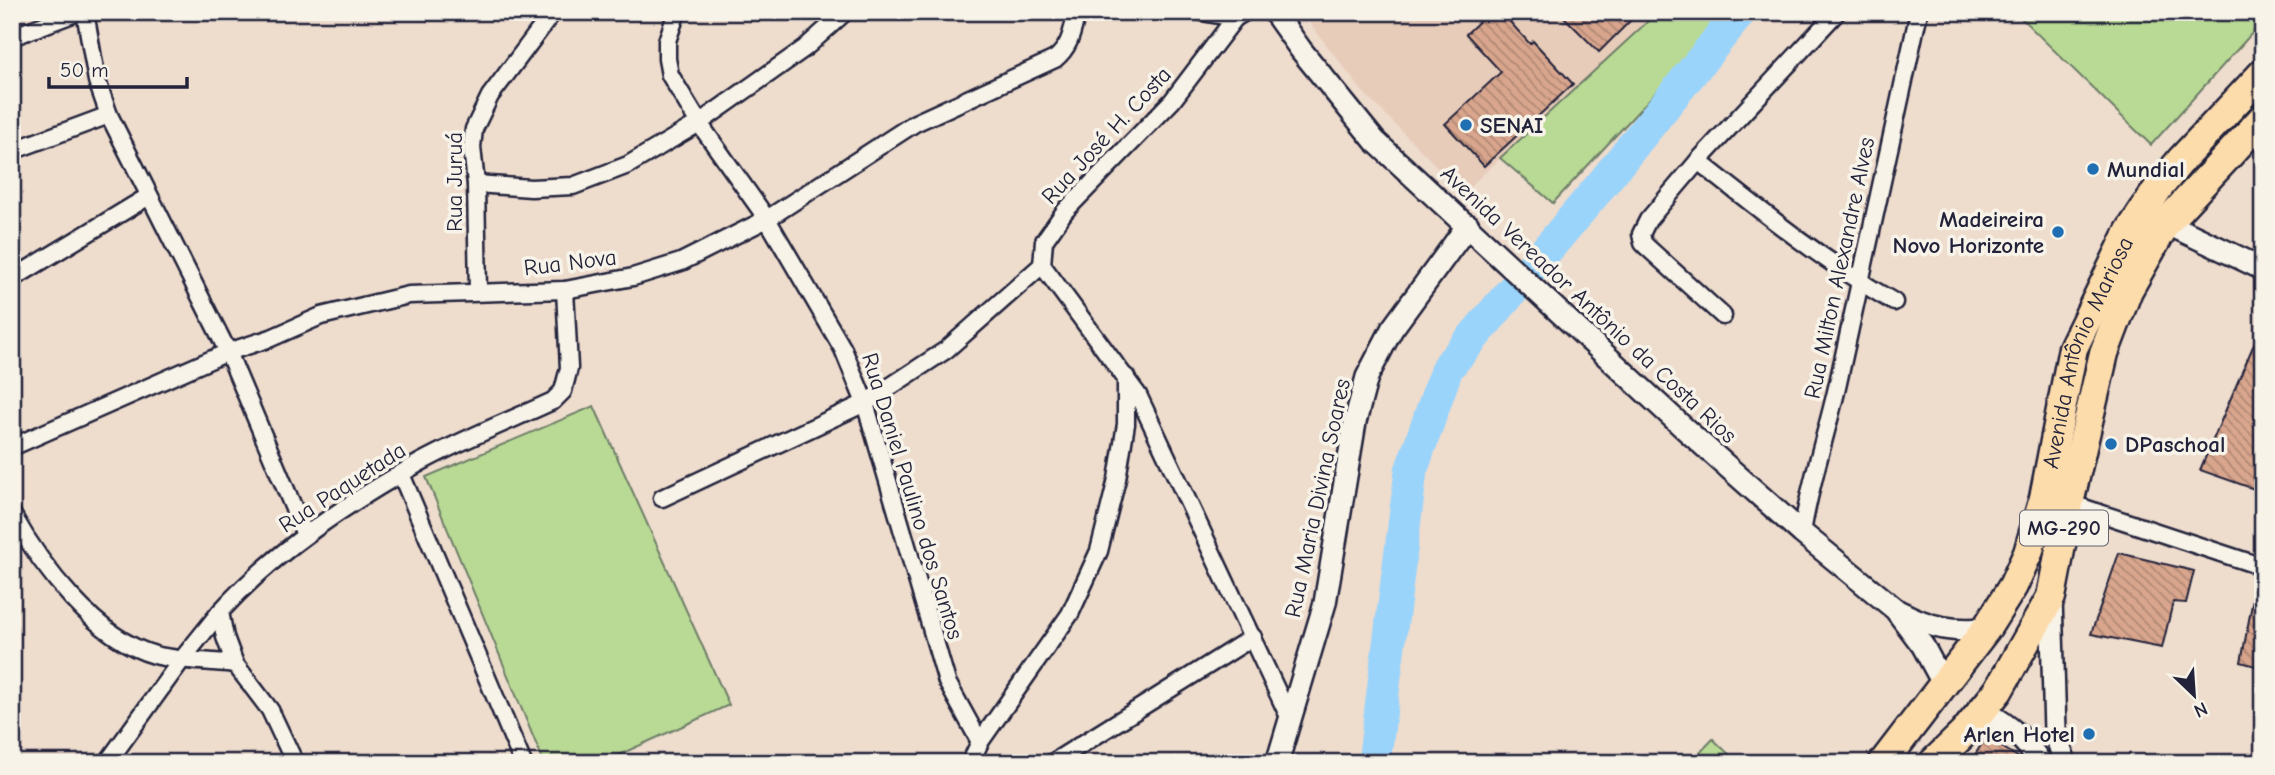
<svg xmlns="http://www.w3.org/2000/svg" width="2275" height="775" font-family="'Comic Neue',sans-serif">
<defs>
<pattern id="building-back-hatch" width="6" height="6" patternUnits="userSpaceOnUse" patternTransform="scale(1.75)"><rect width="6" height="6" fill="#d9a68d"/><path d="M-1 5l2 2M0 0l6 6M5-1l2 2" fill="none" stroke="#b08774"/></pattern>
</defs>
<rect width="100%" height="100%" fill="#eedccd"/>
<filter id="ink" filterUnits="userSpaceOnUse"><feTurbulence type="fractalNoise" baseFrequency=".0143" numOctaves="2"/><feDisplacementMap in="SourceGraphic" scale="14" xChannelSelector="R" yChannelSelector="G"/><feConvolveMatrix kernelMatrix="1 2 1 2 8 2 1 2 1" color-interpolation-filters="sRGB"/></filter>
<g filter="url(#ink)">
<path fill="#e8ccba" d="M1312 12H1658L1463 193 1363 92 1305 17Z"/>
<g fill="#b9da94" stroke="#6e7e68" stroke-width="2">
<path d="M1658 12H1725L1695 50 1553 203 1500 158Z"/>
<path d="M2015 12H2263V21L2151 145Z"/>
<path d="M594 406 729 705 601 763H544L426 477Z"/>
<path d="M1713 739 1738 763H1690Z"/>
</g>
<g fill="none" stroke-linecap="round" stroke-linejoin="round">
<path stroke="#9bd4fb" stroke-width="33" d="M1374 763 1411 471 1447 368 1598 189 1740 12"/>
</g>
<g fill="url(#building-back-hatch)" stroke="#22223b" stroke-width="2">
<path d="M1489 12H1501L1530 44 1533 41 1573 84 1484 166 1445 124 1501 72 1466 34Z"/>
<path d="M1559 12H1639L1599 52Z"/>
<path d="M2263 323V492L2200 470Z"/>
<path d="M2119 553 2194 571 2186 603 2173 602 2162 648 2091 634Z"/>
<path d="M2255 588H2263V668L2241 662Z"/>
<path d="M1986 737 2024 761 2025 763H1970Z"/>
</g>
<g fill="none" stroke-linecap="round" stroke-linejoin="round">
<g stroke="#22223b" stroke-width="21">
<g id="street">
<path d="M85 12 97 81 109 115 228 352 305 535"/>
<path d="M677 12 667 41V59L670 75 699 123 767 219 843 349 865 403 947 682 980 742"/>
<path d="M1202 12 1235 18 1245 12"/>
<path d="M12 37 78 12"/>
<path d="M12 151 109 115"/>
<path d="M1698 161C1761 211 1824 262 1894 302"/>
<path d="M476 184 531 188 573 186 628 165 699 123 805 48 845 12"/>
<path d="M1042 265 1138 395 1291 721"/>
<path d="M12 279 149 196"/>
<path d="M478 292 476 184 472 147 474 129 490 96 553 12"/>
<path d="M1723 316 1647 247 1643 243 1641 234 1648 220 1698 161 1837 12"/>
<path d="M12 447 228 352 271 338 321 316 409 295 565 290 633 277 681 262 767 219 915 123 1055 59C1071 46 1072 31 1077 12"/>
<path d="M401 474 523 763"/>
<path d="M662 498 865 403 946 350 1042 265 1044 241 1065 211 1172 101 1235 18"/>
<path d="M2069 503 2263 567"/>
<path d="M12 514C41 566 96 639 155 655 177 661 211 661 235 664"/>
<path d="M1802 533C1810 482 1827 433 1838 383 1865 259 1891 135 1919 12"/>
<path d="M107 763 183 658 220 612"/>
<path d="M295 763 270 710 235 664 225 637 220 612C276 550 348 503 421 462 463 439 509 421 553 401L563 391 569 368 565 290"/>
<path d="M970 763 980 742 1070 614 1099 551 1117 479 1126 424V377"/>
<path d="M1052 763 1253 637"/>
</g>
</g>
<g stroke="#22223b" stroke-width="26">
<g id="secondary">
<path d="M1274 12 1301 50 1375 141 1684 428 1802 533 1895 609 1923 646 1944 685"/>
<path d="M2166 223 2263 269"/>
<path d="M2051 597 2055 731 2065 763"/>
<path d="M1900 612C1931 628 1952 632 1986 629"/>
<path d="M1983 710C2011 727 2022 736 2041 763"/>
<path d="M1277 763 1325 603 1355 422 1367 377 1392 329 1468 225"/>
</g>
</g>
<g stroke="#22223b" stroke-width="33">
<g id="highway">
<path id="s1" d="M1883 763 1986 629 2013 586 2028 553 2044 498 2073 348 2130 231 2159 187 2182 159 2263 73"/>
<path d="M1933 763 1964 733 1998 691 2051 597 2069 503 2104 353 2128 290 2166 223 2263 118"/>
</g>
</g>
<use href="#street" stroke="#f7f3e8" stroke-width="16"/>
<use href="#secondary" stroke="#f7f3e8" stroke-width="21"/>
<use href="#highway" stroke="#fddcac" stroke-width="28"/>
</g>
</g>
<g fill="#1f6fb2" stroke="#f7f3e8" stroke-width="2.5">
<circle cx="1466" cy="125" r="7"/>
<circle cx="2093" cy="169" r="7"/>
<circle cx="2058" cy="232" r="7"/>
<circle cx="2111" cy="444" r="7"/>
<circle cx="2089" cy="734" r="7"/>
</g>
<g text-anchor="middle" stroke-width="7" stroke-linejoin="round" paint-order="stroke">
<rect fill="#f7f3e8" stroke="#62616f" stroke-width="2" x="2020" y="510.5" width="88" height="35" rx="5"/>
<g font-size="21" font-weight="bold" fill="#22223b">
<text x="2064" y="535">MG-290</text>
</g>
<g font-size="23" font-weight="bold" fill="#22223b" stroke="#f7f3e8" text-anchor="start">
<text x="1480" y="133">SENAI</text>
<text x="2107" y="177">Mundial</text>
<text x="2044" y="227" text-anchor="end">Madeireira<tspan x="2044" dy="26">Novo Horizonte</tspan></text>
<text x="2125" y="452">DPaschoal</text>
<text x="2075" y="742" text-anchor="end">Arlen Hotel</text>
</g>
<g font-size="23" fill="#22223b" stroke="#f7f3e8">
<text transform="translate(1106 135) rotate(-47)" y="8">Rua José H. Costa</text>
<text transform="translate(454 182) rotate(-90)" y="8">Rua Juruá</text>
<text transform="translate(570 262) rotate(-7)" y="8">Rua Nova</text>
<text transform="translate(1839 268) rotate(-78)" y="8">Rua Milton Alexandre Alves</text>
<text transform="translate(1589 304) rotate(43)" y="8">Avenida Vereador Antônio da Costa Rios</text>
<text dy="8" stroke="none"><textPath href="#s1" startOffset="466">Avenida Antônio Mariosa</textPath></text>
<text transform="translate(342 487) rotate(-33)" y="8">Rua Paquetada</text>
<text transform="translate(913 496) rotate(73)" y="8">Rua Daniel Paulino dos Santos</text>
<text transform="translate(1317 498) rotate(-78)" y="8">Rua Maria Divina Soares</text>
</g>
</g>
<rect width="2275" height="775" fill="none" stroke="#f7f3e8" stroke-width="42"/>
<rect x="21" y="21" width="2233" height="733" fill="none" stroke="#22223b" stroke-width="2.5" filter="url(#ink)"/>
<g transform="translate(2194 695) rotate(155)" stroke="#f7f3e8" stroke-width="5" paint-order="stroke">
<path d="M0-5L12 26L0 18L-12 26Z" fill="#22223b"/>
<text y="-10" font-size="19" font-weight="bold" text-anchor="middle" fill="#22223b">N</text>
</g>
<path d="M49 77v10h138v-10" fill="none" stroke="#22223b" stroke-width="3.5"/>
<text x="60" y="77" font-size="21" fill="#22223b" stroke="#f7f3e8" stroke-width="5" paint-order="stroke">50 m</text>
</svg>
